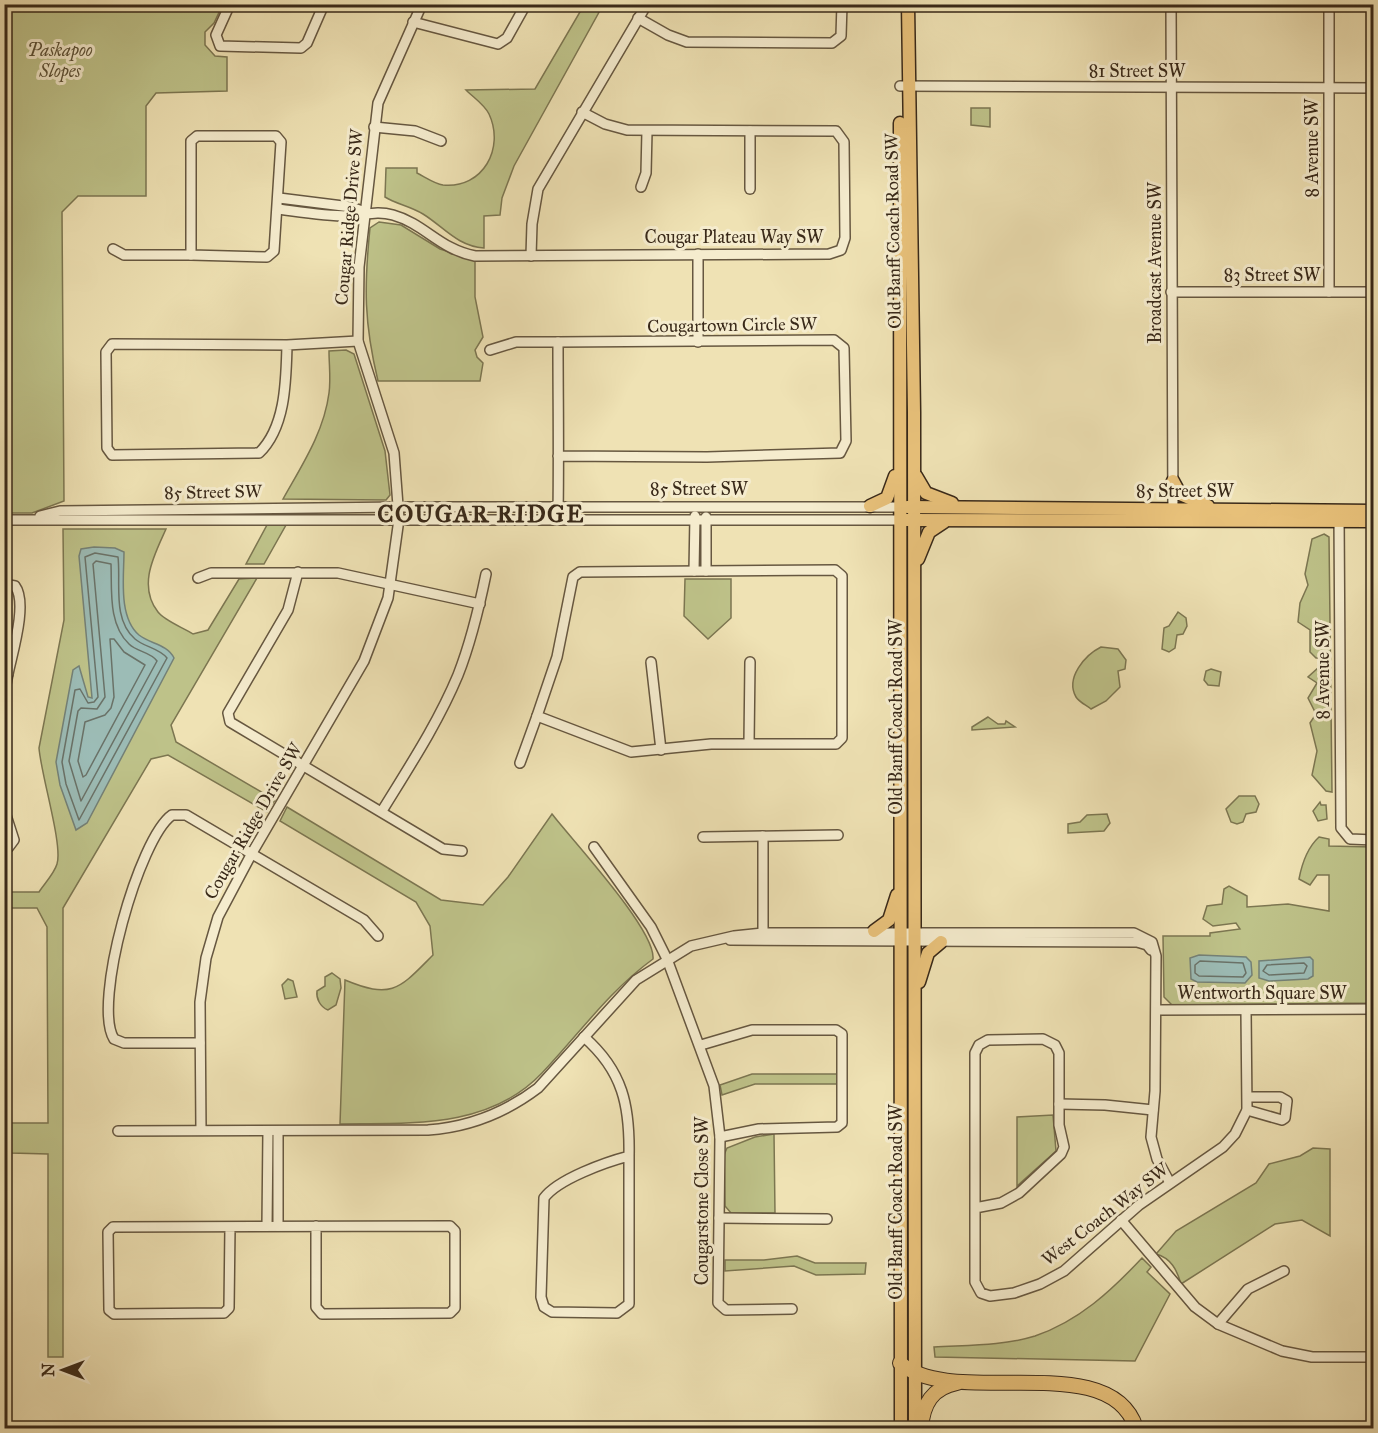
<svg xmlns="http://www.w3.org/2000/svg" width="1378" height="1433" font-family="'IM FELL Great Primer',serif">
<rect width="100%" height="100%" fill="#efe2b4"/>
<filter id="stains"><feTurbulence type="fractalNoise" baseFrequency=".00333" numOctaves="4"/><feColorMatrix values="0 0 0 0 .2 0 0 0 0 .09 0 0 0 0 .02 0 0 0 .5 -.17"/></filter>
<radialGradient id="worn" r=".72"><stop offset=".6" stop-color="#630" stop-opacity="0"/><stop offset="1" stop-color="#630" stop-opacity=".3"/></radialGradient>
<g fill="#bec289" stroke="#7c7651" stroke-width="1.5">
<path d="M4 5H218L222 6 214 23 205 32V45L215 56 227 57V91L156 93 146 106V196H78L62 212 64 501 32 513H5Z"/>
<path d="M584 5H603L514 166 502 198 500 215 484 216V248C457 246 444 227 423 214 410 206 396 204 385 197L386 168H417V173C425 177 435 184 443 185 483 189 505 148 489 114 485 105 473 97 466 90L535 89Z"/>
<path d="M971 108H990V127L971 125Z"/>
<path d="M379 222 401 225 440 249 475 260V297L483 337 475 350 477 357 483 363 480 381H378C364 323 364 287 370 228Z"/>
<path d="M346 350 354 354 385 451 390 495 386 500 283 499C302 465 324 432 329 393 331 379 329 365 329 351Z"/>
<path d="M267 525H286L264 564H246Z"/>
<path d="M63 529H166C155 554 137 585 158 612 165 621 184 628 193 634L208 630 239 579 257 578 171 725 176 742 275 800 267 812 168 755 151 759 63 908V1357H48V1154L11 1153V1123H48L47 927 37 908H5V892H39C44 884 54 874 57 864 63 845 41 775 39 748L64 620Z"/>
<path d="M1324 534 1329 537 1332 792 1326 791 1312 775 1317 751 1310 723 1316 714 1308 698 1317 683 1308 677 1329 658H1316L1310 652V630L1298 622 1300 603 1308 585 1305 574 1312 539Z"/>
<path d="M685 579H731V618L708 639 684 616Z"/>
<path d="M1178 612 1186 618 1187 626 1183 634 1177 635 1175 648 1169 652 1162 649 1164 628 1169 626Z"/>
<path d="M1101 647 1118 649 1126 660 1125 669 1118 671 1120 687 1106 701 1091 709C1086 705 1079 702 1076 697 1065 678 1085 655 1101 647Z"/>
<path d="M1211 669 1221 672 1219 686 1208 685 1204 680 1206 671Z"/>
<path d="M988 717 998 724H1005L1006 721 1015 727 972 730V727Z"/>
<path d="M1239 796H1255L1259 804 1256 812 1246 814 1243 822 1237 824 1231 822 1226 809Z"/>
<path d="M1320 802 1321 805H1326L1327 819 1318 821 1313 811Z"/>
<path d="M287 807 441 900 483 905 508 877 552 814C572 840 656 930 653 959 609 991 579 1034 542 1073 489 1129 410 1123 340 1124L345 980C393 1000 400 988 433 955L430 926 416 902 280 821Z"/>
<path d="M1107 814 1110 823 1104 831 1068 833V824L1080 822 1087 815Z"/>
<path d="M1319 837 1329 839V846L1373 847V1003L1172 1005 1164 997 1163 936H1210V933L1240 929 1236 923 1213 926 1203 919 1207 906 1222 904 1224 889 1229 886 1247 896V907L1288 904 1329 911V875H1317L1310 885 1299 879C1302 863 1307 848 1319 837Z"/>
<path d="M332 973 340 979 341 988 336 1005 328 1010C320 1007 316 998 317 991L325 986V977Z"/>
<path d="M288 979 293 981 297 997 285 999 282 985Z"/>
<path d="M752 1074H837V1084H755L722 1095 720 1085Z"/>
<path d="M1053 1115 1056 1151 1017 1186V1117Z"/>
<path d="M774 1134 775 1213H731L725 1206 724 1155 727 1148 755 1137Z"/>
<path d="M1313 1148 1330 1149V1236L1302 1220 1275 1224 1181 1284C1177 1270 1171 1258 1156 1254L1176 1231 1256 1183 1269 1164 1300 1156Z"/>
<path d="M797 1256 815 1263H866L865 1274 816 1275 794 1266 725 1271V1260H764Z"/>
<path d="M1142 1258 1151 1267 1147 1272 1170 1294 1135 1361 935 1357 934 1347C966 1345 1003 1346 1035 1336 1079 1321 1111 1291 1142 1258Z"/>
</g>
<g fill="#9cbcb6" stroke="#748177" stroke-width="1.5">
<path d="M94 547 115 548 124 552C124 576 118 617 139 635 150 644 167 644 174 658L87 823 76 830 60 785 56 762 73 670 79 666 88 697 92 698 79 556 81 549Z"/>
<path d="M1199 955 1246 957 1251 962 1252 975 1245 983 1197 982 1191 979 1190 958Z"/>
<path d="M1310 957 1313 960V976L1308 979 1269 981 1259 978V961Z"/>
</g>
<g fill="none" stroke-linecap="round" stroke-linejoin="round">
<g stroke="#6a7268" stroke-width="1.5">
<path d="M95 553 118 557C121 582 112 619 135 639 144 647 159 648 167 658L79 820 66 784 62 762 75 690 80 689 88 703 94 702 98 697 85 557Z"/>
<path d="M96 561 111 564C112 590 108 624 129 644 137 652 151 652 157 661L81 801 69 761 78 711 81 708 97 709 105 697 93 564Z"/>
<path d="M110 639H114L124 652 145 665 86 775 83 777 78 761 85 722 105 715 111 708 114 697Z"/>
<path d="M1200 961 1243 963 1246 973 1243 977 1199 976 1195 973V965Z"/>
<path d="M1304 963 1307 966 1304 973 1269 975 1263 971 1267 965Z"/>
</g>
<g stroke="#665740" stroke-width="12">
<g id="minor">
<path d="M230 4 216 35 220 46 301 48 307 43 324 4"/>
<path d="M1171 4 1173 515"/>
<path d="M1329 4V292"/>
<path d="M638 18 668 35 687 42 832 43 841 36 842 4"/>
<path d="M413 22 498 44 507 38 526 4"/>
<path d="M900 86 1374 88"/>
<path d="M374 127 415 131 441 141"/>
<path d="M750 131V189"/>
<path d="M197 136H276L281 142 274 251 267 257 191 255V141Z"/>
<path d="M641 187 646 173 647 131"/>
<path d="M279 198 351 207 365 212"/>
<path d="M278 209C301 212 325 216 347 216 364 216 375 210 393 215 425 224 439 249 475 256L829 254 841 250 845 238 844 142 836 131 627 130 605 124 582 112"/>
<path d="M113 249 124 255H191"/>
<path d="M531 256 532 224 538 189 647 4"/>
<path d="M1171 292H1374"/>
<path d="M698 342V254"/>
<path d="M287 345C286 380 286 427 259 453L112 455 107 448 106 352 112 344 287 345 358 341"/>
<path d="M490 350 516 342H558"/>
<path d="M558 456 707 457 840 453 846 441 844 348 834 340 558 342C558 399 559 456 558 513"/>
<path d="M40 516 60 511 399 507H899"/>
<path d="M1339 516 1341 828 1350 839 1374 840"/>
<path d="M4 520H899"/>
<path d="M835 570 842 576V738L836 744H711L631 752 537 716 557 657 573 577 580 572Z"/>
<path d="M694 571 695 516"/>
<path d="M706 571V517"/>
<path d="M298 572 288 610 228 713 230 722 443 849 462 851"/>
<path d="M198 578 211 573H338L480 604"/>
<path d="M4 584 15 586C28 603 12 654 8 674"/>
<path d="M651 662 661 750"/>
<path d="M4 674H8L4 695"/>
<path d="M749 743 750 662"/>
<path d="M520 763 537 716"/>
<path d="M4 809 14 840 8 848H4"/>
<path d="M382 811C409 767 438 723 458 675 471 642 479 608 486 574"/>
<path d="M703 837 838 835"/>
<path d="M594 847 651 927 667 959 714 1086 720 1137 718 1303 726 1310 792 1309"/>
<path d="M763 939V836"/>
<path d="M730 940 1137 942 1147 945 1151 950"/>
<path d="M1157 1010 1374 1009"/>
<path d="M584 1037C623 1071 630 1106 629 1156 606 1162 558 1179 544 1198L541 1297 544 1307 552 1312 617 1313 629 1304V1156"/>
<path d="M200 1043H124L114 1039C92 1004 139 838 172 815H186L364 920 378 936"/>
<path d="M701 1045 752 1030H836L842 1034V1123L837 1127 759 1129 720 1137"/>
<path d="M1059 1104 1105 1105 1153 1110"/>
<path d="M1247 1110 1282 1120 1285 1118 1287 1101 1280 1097H1249"/>
<path d="M201 1130 200 1002 206 958 218 917 252 853 364 661 388 598 399 519 394 453 358 341 359 267 378 103 422 4"/>
<path d="M118 1131 428 1130C470 1127 505 1113 538 1088L636 980 691 946 734 936 763 933H1134L1152 942 1156 956 1155 1091 1151 1137 1157 1159 1170 1183"/>
<path d="M278 1131V1226"/>
<path d="M975 1208 1001 1203 1019 1193 1061 1154 1064 1147 1059 1125V1053L1055 1045 1043 1039 988 1040 979 1045 975 1053V1282L981 1293 990 1296 1014 1293 1040 1284 1064 1271 1139 1205 1223 1147 1235 1134 1247 1110 1246 1011"/>
<path d="M719 1218 827 1219"/>
<path d="M1121 1220 1195 1307 1218 1324 1282 1351 1312 1357H1374"/>
<path d="M4 1223V1308"/>
<path d="M267 1226 268 1131"/>
<path d="M230 1227 229 1308 224 1313 114 1314 109 1310 108 1232 113 1227C225 1227 337 1226 450 1226L455 1231V1308L450 1313 322 1314 316 1307V1226"/>
<path d="M1218 1324 1248 1289 1284 1271"/>
</g>
</g>
<g stroke="#392919" stroke-width="15">
<g id="major">
<path d="M908 4 914 412 915 1428"/>
<path d="M900 123 901 1428"/>
<path d="M916 476 926 493 952 503"/>
<path d="M1173 481 1180 494 1208 506"/>
<path d="M870 506 887 498 895 476"/>
<path d="M907 507 1374 511"/>
<path d="M906 520 1374 521"/>
<path d="M918 559 929 532 944 522"/>
<path d="M874 931 889 920 897 895"/>
<path d="M919 982 928 953 941 942"/>
</g>
</g>
<g stroke="#392919" stroke-width="16">
<g id="highway">
<path d="M900 1363C953 1410 1110 1347 1136 1428"/>
<path d="M921 1428C923 1404 932 1388 957 1383"/>
</g>
</g>
<use href="#minor" stroke="#f5ecce" stroke-width="9"/>
<use href="#major" stroke="#e8c17a" stroke-width="12"/>
<use href="#highway" stroke="#e8c17a" stroke-width="14"/>
</g>
<g text-anchor="middle" stroke-width="6" stroke-linejoin="round" paint-order="stroke">
<g font-size="18" font-style="italic" fill="#5a4f35" stroke="#f5ecce">
<text x="60" y="56">Paskapoo<tspan x="60" dy="21">Slopes</tspan></text>
</g>
<g font-size="18" fill="#392919" stroke="#f5ecce">
<text x="1137" y="77">81 Street SW</text>
<text transform="translate(1312 148) rotate(-90)" y="6">8 Avenue SW</text>
<text transform="translate(349 217) rotate(-85)" y="6">Cougar Ridge Drive SW</text>
<text transform="translate(893 231) rotate(-91)" y="6">Old Banff Coach Road SW</text>
<text x="734" y="243">Cougar Plateau Way SW</text>
<text transform="translate(1155 263) rotate(-90)" y="6">Broadcast Avenue SW</text>
<text x="1272" y="281">83 Street SW</text>
<text transform="translate(732 325) rotate(-1)" y="6">Cougartown Circle SW</text>
<text x="699" y="495">85 Street SW</text>
<text x="1185" y="497">85 Street SW</text>
<text transform="translate(213 492) rotate(-1)" y="6">85 Street SW</text>
<text transform="translate(1323 670) rotate(-90)" y="6">8 Avenue SW</text>
<text transform="translate(896 717) rotate(-90)" y="6">Old Banff Coach Road SW</text>
<text transform="translate(253 821) rotate(-60)" y="6">Cougar Ridge Drive SW</text>
<text x="1262" y="999">Wentworth Square SW</text>
<text transform="translate(702 1201) rotate(-90)" y="6">Cougarstone Close SW</text>
<text transform="translate(896 1202) rotate(-90)" y="6">Old Banff Coach Road SW</text>
<text transform="translate(1105 1214) rotate(-38)" y="6">West Coach Way SW</text>
</g>
<g font-size="24" font-weight="bold" letter-spacing="1.5" fill="#392919" stroke="#f5ecce">
<text x="481" y="522">COUGAR RIDGE</text>
</g>
</g>
<rect width="1378" height="1433" fill="none" stroke="#efe2b4" stroke-width="24"/>
<rect x="6" y="6" width="1366" height="1421" fill="none" stroke="#392919" stroke-width="3"/>
<rect x="12" y="12" width="1354" height="1409" fill="none" stroke="#392919" stroke-width="1.5"/>
<g transform="translate(63 1370) rotate(270)" stroke="#f5ecce" stroke-width="4.5" paint-order="stroke">
<path d="M0-4.5L10 22L0 15L-10 22Z" fill="#392919"/>
<text y="-9" font-size="16" font-weight="bold" text-anchor="middle" fill="#392919">N</text>
</g>
<rect width="100%" height="100%" filter="url(#stains)"/>
<rect width="100%" height="100%" fill="url(#worn)"/>
</svg>
